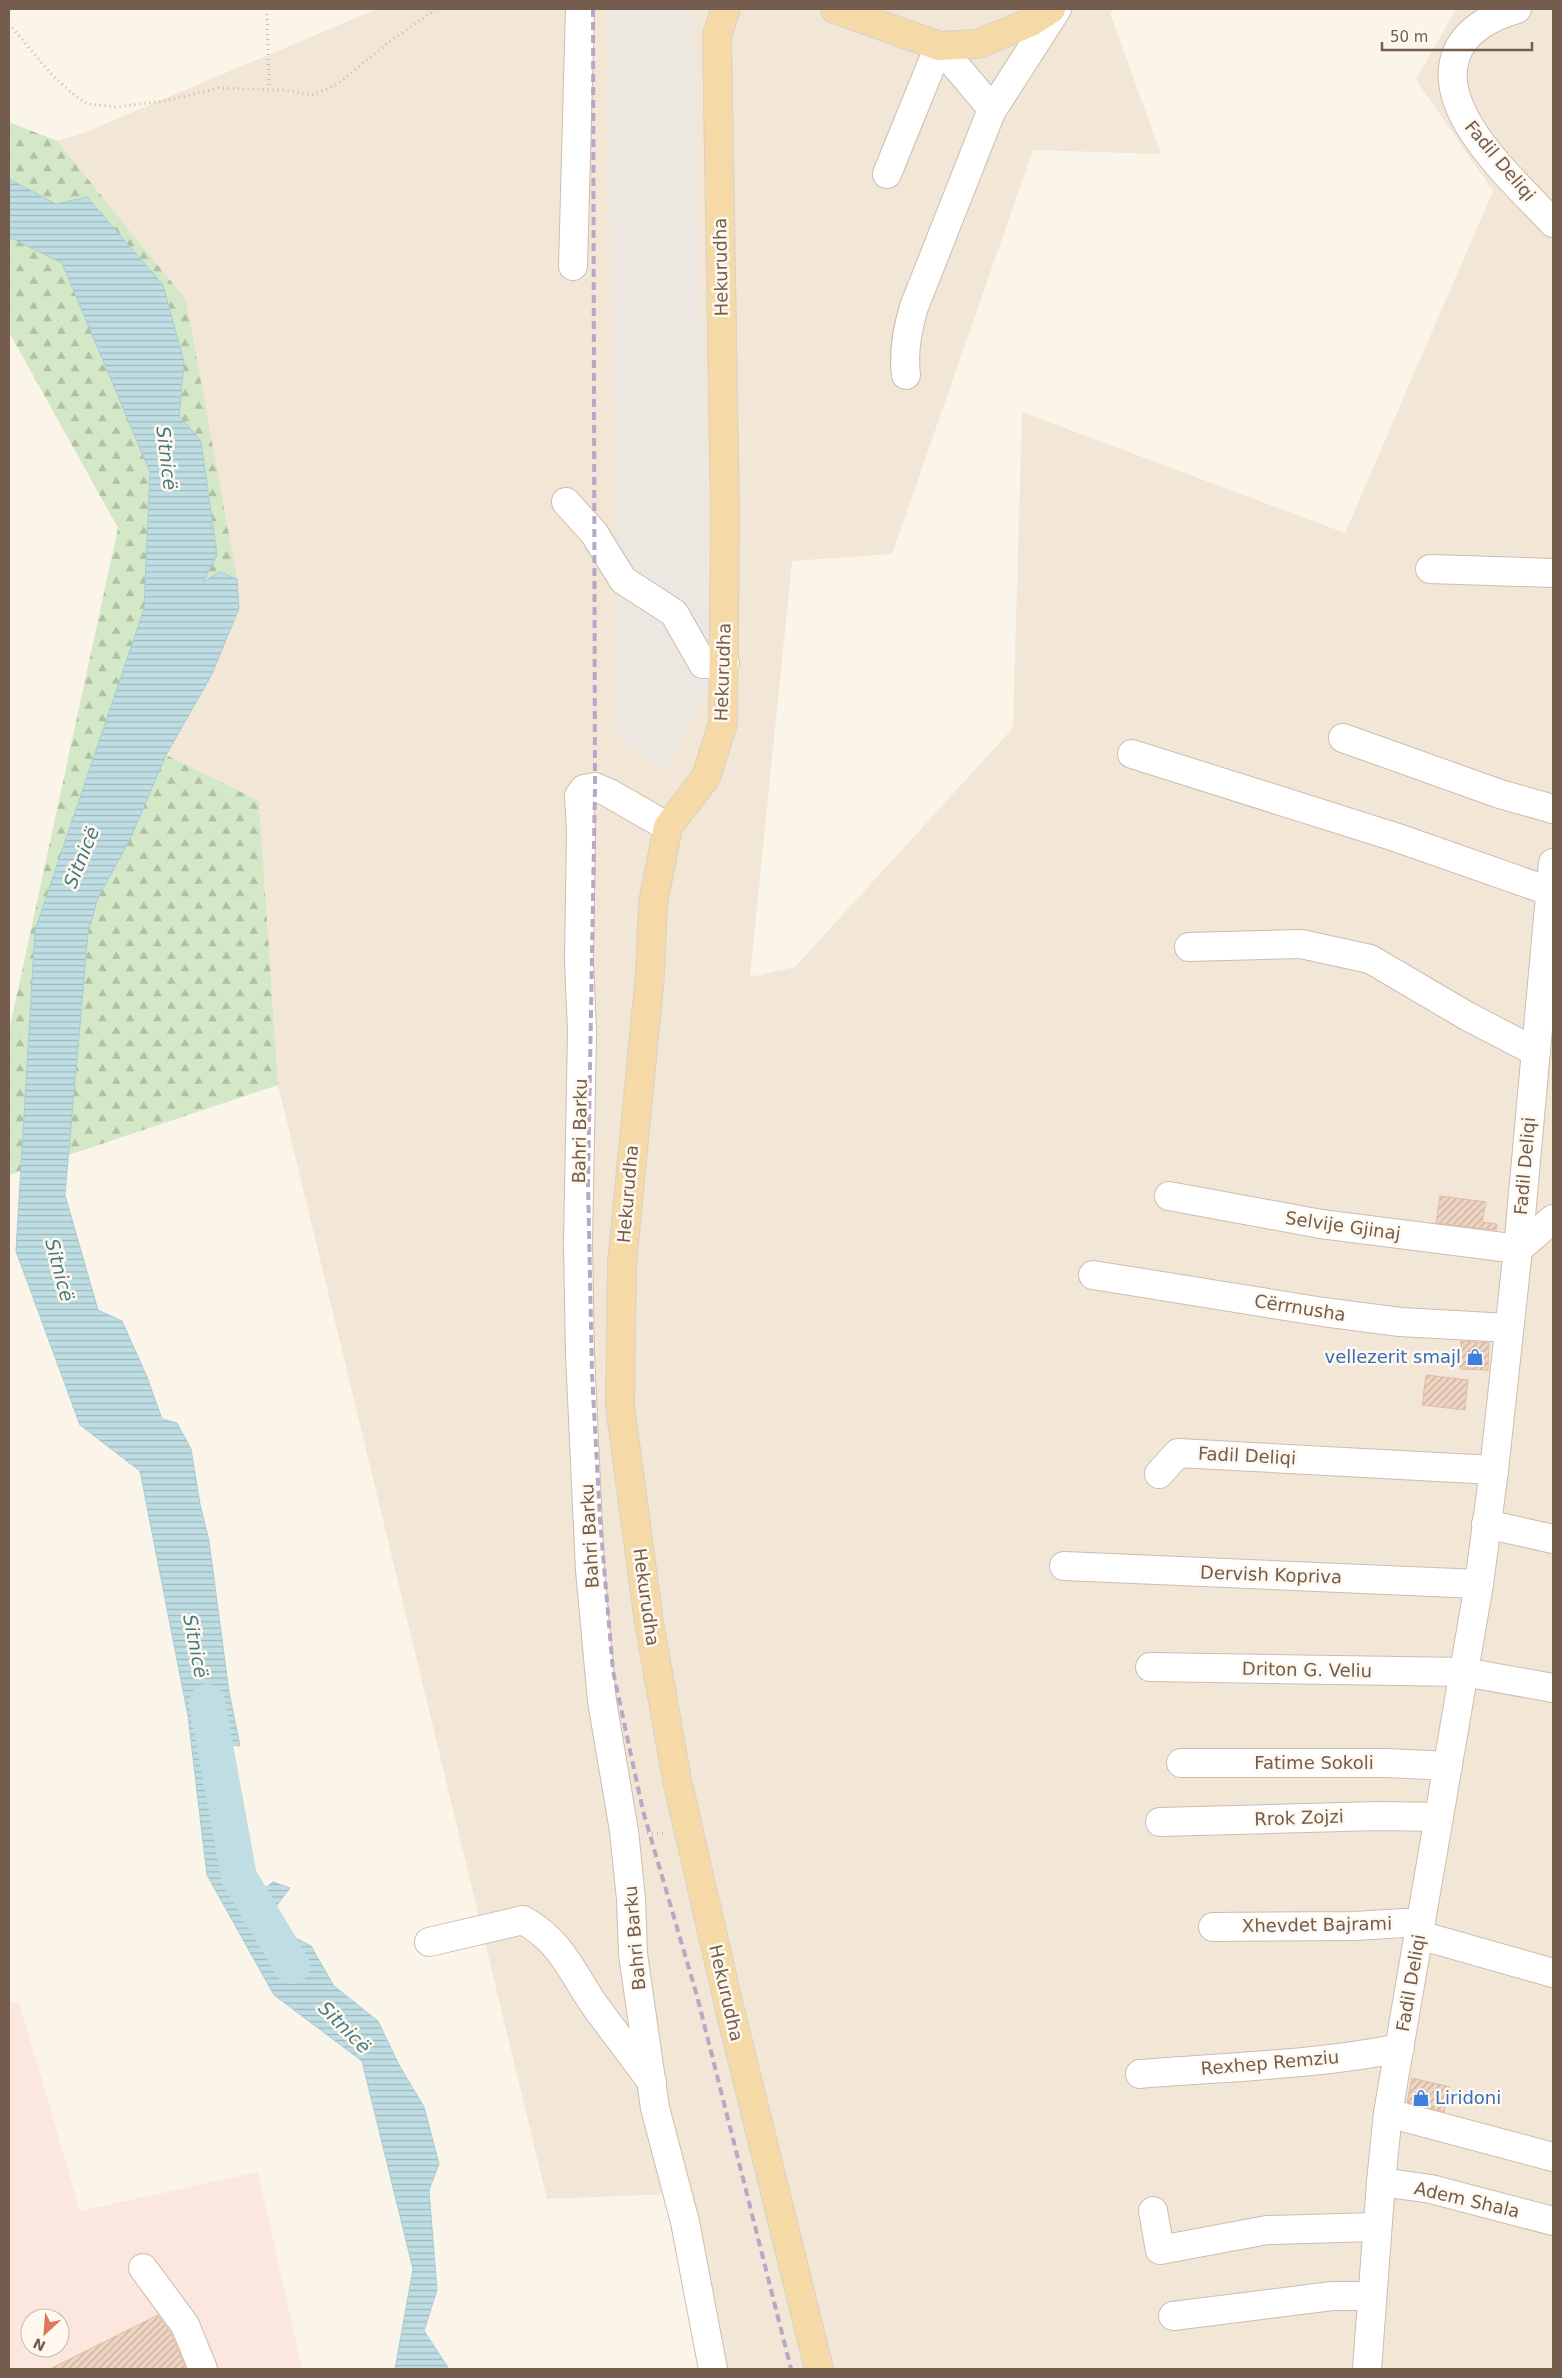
<svg xmlns="http://www.w3.org/2000/svg" width="1562" height="2378" font-family="'DejaVu Sans',sans-serif">
<defs>
<pattern id="forest-firs" width="22" height="20" patternUnits="userSpaceOnUse" patternTransform="scale(1.25)"><rect width="22" height="20" fill="#d4e8c7"/><path d="M5 1l3.5 6h-7zM16 11l3.5 6h-7z" fill="#b1bfa4"/></pattern>
<pattern id="water-rules" width="6" height="5" patternUnits="userSpaceOnUse" patternTransform="scale(1.25)"><rect width="6" height="5" fill="#bedee4"/><path d="M0 2.5h6" fill="none" stroke="#9fb7bb"/></pattern>
<pattern id="building-hatch" width="6" height="6" patternUnits="userSpaceOnUse" patternTransform="scale(1.25)"><rect width="6" height="6" fill="#efd5c2"/><path d="M-1 1l2-2M0 6l6-6M5 7l2-2" fill="none" stroke="#c6b0a0"/></pattern>
</defs>
<rect width="100%" height="100%" fill="#fbf4e9"/>
<path fill="#f2e6d7" d="M377 9H1115L1110 13 1161 154 1033 150 892 554 792 561 750 977 795 967 1013 728 1022 412 1345 533 1493 191 1416 80 1456 9H1553V1055L1551 1071H1553V2369H716L672 2194 547 2199 278 1085 259 802 166 755 212 674 239 608 186 300 57 141 81 134Z"/>
<path fill="#fbe7dd" fill-rule="evenodd" d="M19 2002 80 2211 258 2172 302 2369H9V2003ZM30 2318H60V2348H30Z"/>
<path fill="#ece7e1" d="M607 9H691L713 675 667 773 620 737Z"/>
<path fill="url(#forest-firs)" d="M9 122 57 141 186 300 237 579 239 608 212 674 166 755 259 801 278 1085 9 1175V1031L118 528 9 332Z"/>
<path fill="url(#water-rules)" stroke="#a5cdd5" d="M9 179 56 204 87 197 163 285 184 362 179 416 201 441 217 555 203 582 220 572 237 579 239 608 212 674 166 755 132 835 98 898 88 933 65 1195 98 1310 122 1321 147 1377 162 1419 177 1423 191 1449 200 1504 209 1541 229 1692 240 1746 219 1743 206 1768 220 1810 245 1812 241 1856 261 1891 273 1882 290 1888 264 1922 311 1946 334 1986 378 2021 399 2065 424 2107 439 2164 429 2190 437 2290 424 2331 449 2369H395L413 2269 362 2061 274 1995 207 1875 188 1716 140 1471 80 1425 16 1251 35 930 144 609 150 472 62 263 9 237Z"/>
<g fill="none" stroke-linecap="round" stroke-linejoin="round">
<path stroke="#bedee4" stroke-width="36" d="M207 1702 239 1877 292 1966"/>
</g>
<g fill="url(#building-hatch)" stroke="#e1bca3">
<path d="M1440 1196 1486 1202 1482 1222 1497 1224 1496 1230 1436 1223Z"/>
<path d="M1461 1341 1489 1343 1488 1370 1460 1369Z"/>
<path d="M1426 1375 1468 1380 1465 1410 1422 1405Z"/>
<path d="M1412 2078 1450 2087 1444 2112 1407 2102Z"/>
<path d="M158 2315 171 2333 186 2369H50Z"/>
</g>
<g fill="none" stroke-linecap="round" stroke-linejoin="round">
<g stroke="#cdbdaf" stroke-width="30">
<g id="minor">
<path d="M1517 9C1492 16 1465 30 1456 55 1435 114 1517 183 1553 223"/>
<path d="M991 112 1057 9"/>
<path d="M887 174 939 46 988 104 991 112 914 307C907 330 903 351 906 375"/>
<path d="M573 266 580 9"/>
<path d="M566 502 594 533 623 580 674 613 703 664 725 663"/>
<path d="M1430 569 1553 573"/>
<path d="M1343 738 1500 794 1553 809"/>
<path d="M1132 754 1395 837 1549 891"/>
<path d="M668 827 609 793 595 787 584 789 579 796 581 831 579 960 582 1032 578 1243 580 1354 590 1570 602 1701 624 1831 631 1899 633 1954 655 2108 685 2222 713 2369"/>
<path d="M1189 947 1301 944 1370 959 1467 1016 1536 1052"/>
<path d="M1169 1196 1321 1224 1518 1249"/>
<path d="M1518 1249 1553 1219"/>
<path d="M1093 1275 1323 1312 1400 1322 1509 1328"/>
<path d="M1159 1474 1178 1453 1494 1470"/>
<path d="M1486 1524 1553 1539"/>
<path d="M1064 1566 1479 1584"/>
<path d="M1150 1667 1464 1672 1553 1688"/>
<path d="M1181 1763H1387L1448 1766"/>
<path d="M1160 1822 1380 1816 1439 1817"/>
<path d="M1213 1927 1354 1926 1421 1922"/>
<path d="M1419 1935 1553 1973"/>
<path d="M429 1942 523 1920C564 1943 572 1974 598 2010 616 2034 634 2058 652 2082"/>
<path d="M1140 2074C1224 2067 1318 2065 1400 2048"/>
<path d="M1388 2113 1553 2157"/>
<path d="M1381 2182 1431 2189 1553 2221"/>
<path d="M1153 2211 1160 2250 1267 2230 1377 2227"/>
<path d="M143 2268 185 2325 203 2369"/>
<path d="M1173 2316 1332 2296H1372"/>
<path d="M1367 2369 1381 2182 1388 2113 1479 1584 1494 1470 1518 1249 1553 863"/>
</g>
</g>
<g stroke="#d8d1cd" stroke-width="30">
<g id="major">
<path d="M726 9 717 35 725 515 723 723 706 777 668 827 653 903 650 975 622 1263 620 1406 649 1622 677 1780 730 2010 819 2369"/>
<path d="M835 9 939 46 978 44 1031 22 1051 9"/>
</g>
</g>
<g stroke="#d4b8a5" stroke-width="3" stroke-dasharray="1 4" stroke-linecap="butt">
<path d="M267 9 269 89"/>
<path d="M9 24 53 76 72 93 87 104 116 107 164 101 218 88 283 90 312 95 338 84 389 42 436 9"/>
<path d="M647 1833 666 1834"/>
</g>
<use href="#minor" stroke="#fff" stroke-width="28"/>
<use href="#major" stroke="#f5d9a6" stroke-width="28"/>
<path stroke="#b8a7c5" stroke-width="4" stroke-dasharray="8 5" stroke-linecap="butt" d="M593 9 595 787 588 1181 592 1373 600 1520 613 1671 643 1811 697 1996 791 2369"/>
</g>
<defs>
<g id="shop-bare" transform="scale(1.35)"><path d="M-5-2.5h2.3a2.7 3.5 0 0 1 5.4 0H5L5.5 6h-11ZM-1.5-2.5h3a1.5 2.3 0 0 0-3 0Z" fill="#3f7fe0" stroke="#fef8ef" stroke-width="2.5" paint-order="stroke"/></g>
</defs>
<g fill-rule="evenodd">
<use href="#shop-bare" x="1475" y="1357"/>
<use href="#shop-bare" x="1421" y="2098"/>
</g>
<g text-anchor="middle" stroke-width="5" stroke-linejoin="round" paint-order="stroke">
<g font-size="18" fill="#745c4e" stroke="#fef8ef">
<text transform="translate(1500 161) rotate(50)" y="6">Fadil Deliqi</text>
<text transform="translate(721 267) rotate(-91)" y="6">Hekurudha</text>
<text transform="translate(723 672) rotate(-88)" y="6">Hekurudha</text>
<text transform="translate(580 1131) rotate(-89)" y="6">Bahri Barku</text>
<text transform="translate(1525 1166) rotate(-85)" y="6">Fadil Deliqi</text>
<text transform="translate(628 1194) rotate(-85)" y="6">Hekurudha</text>
<text transform="translate(1343 1226) rotate(8)" y="6">Selvije Gjinaj</text>
<text transform="translate(1300 1308) rotate(9)" y="6">Cërrnusha</text>
<text transform="translate(1247 1456) rotate(3)" y="6">Fadil Deliqi</text>
<text transform="translate(590 1536) rotate(-93)" y="6">Bahri Barku</text>
<text transform="translate(1271 1575) rotate(2)" y="6">Dervish Kopriva</text>
<text transform="translate(646 1597) rotate(82)" y="6">Hekurudha</text>
<text transform="translate(1307 1670) rotate(1)" y="6">Driton G. Veliu</text>
<text x="1314" y="1769">Fatime Sokoli</text>
<text transform="translate(1299 1818) rotate(-2)" y="6">Rrok Zojzi</text>
<text transform="translate(1317 1925) rotate(-1)" y="6">Xhevdet Bajrami</text>
<text transform="translate(635 1938) rotate(-95)" y="6">Bahri Barku</text>
<text transform="translate(1411 1983) rotate(-80)" y="6">Fadil Deliqi</text>
<text transform="translate(726 1993) rotate(77)" y="6">Hekurudha</text>
<text transform="translate(1270 2063) rotate(-5)" y="6">Rexhep Remziu</text>
<text transform="translate(1467 2200) rotate(13)" y="6">Adem Shala</text>
</g>
<g font-size="18" fill="#366cbe" stroke="#fef8ef" text-anchor="end">
<text x="1461" y="1363">vellezerit smajl</text>
<text x="1435" y="2104" text-anchor="start">Liridoni</text>
</g>
<g font-size="19" font-style="italic" fill="#487a85" stroke="#fef8ef">
<text transform="translate(167 458) rotate(83)" y="7">Sitnicë</text>
<text transform="translate(81 857) rotate(-68)" y="7">Sitnicë</text>
<text transform="translate(60 1270) rotate(75)" y="7">Sitnicë</text>
<text transform="translate(196 1646) rotate(79)" y="7">Sitnicë</text>
<text transform="translate(345 2027) rotate(45)" y="7">Sitnicë</text>
</g>
</g>
<rect width="1562" height="2378" fill="none" stroke="#745c4e" stroke-width="20"/>
<g transform="translate(45 2333) rotate(206)"><circle r="24" fill="#fef8ef" stroke="#c7baaf"/>
<path d="M0-4L9 19L0 12L-9 19Z" fill="#dd7756"/>
<text y="-8" font-size="14" font-weight="bold" text-anchor="middle" fill="#745c4e">N</text>
</g>
<path d="M1382 42v8h150v-8" fill="none" stroke="#745c4e" stroke-width="2.5"/>
<text x="1390" y="42" font-size="15" fill="#745c4e" stroke="#fef8ef" stroke-width="4" paint-order="stroke">50 m</text>
</svg>
